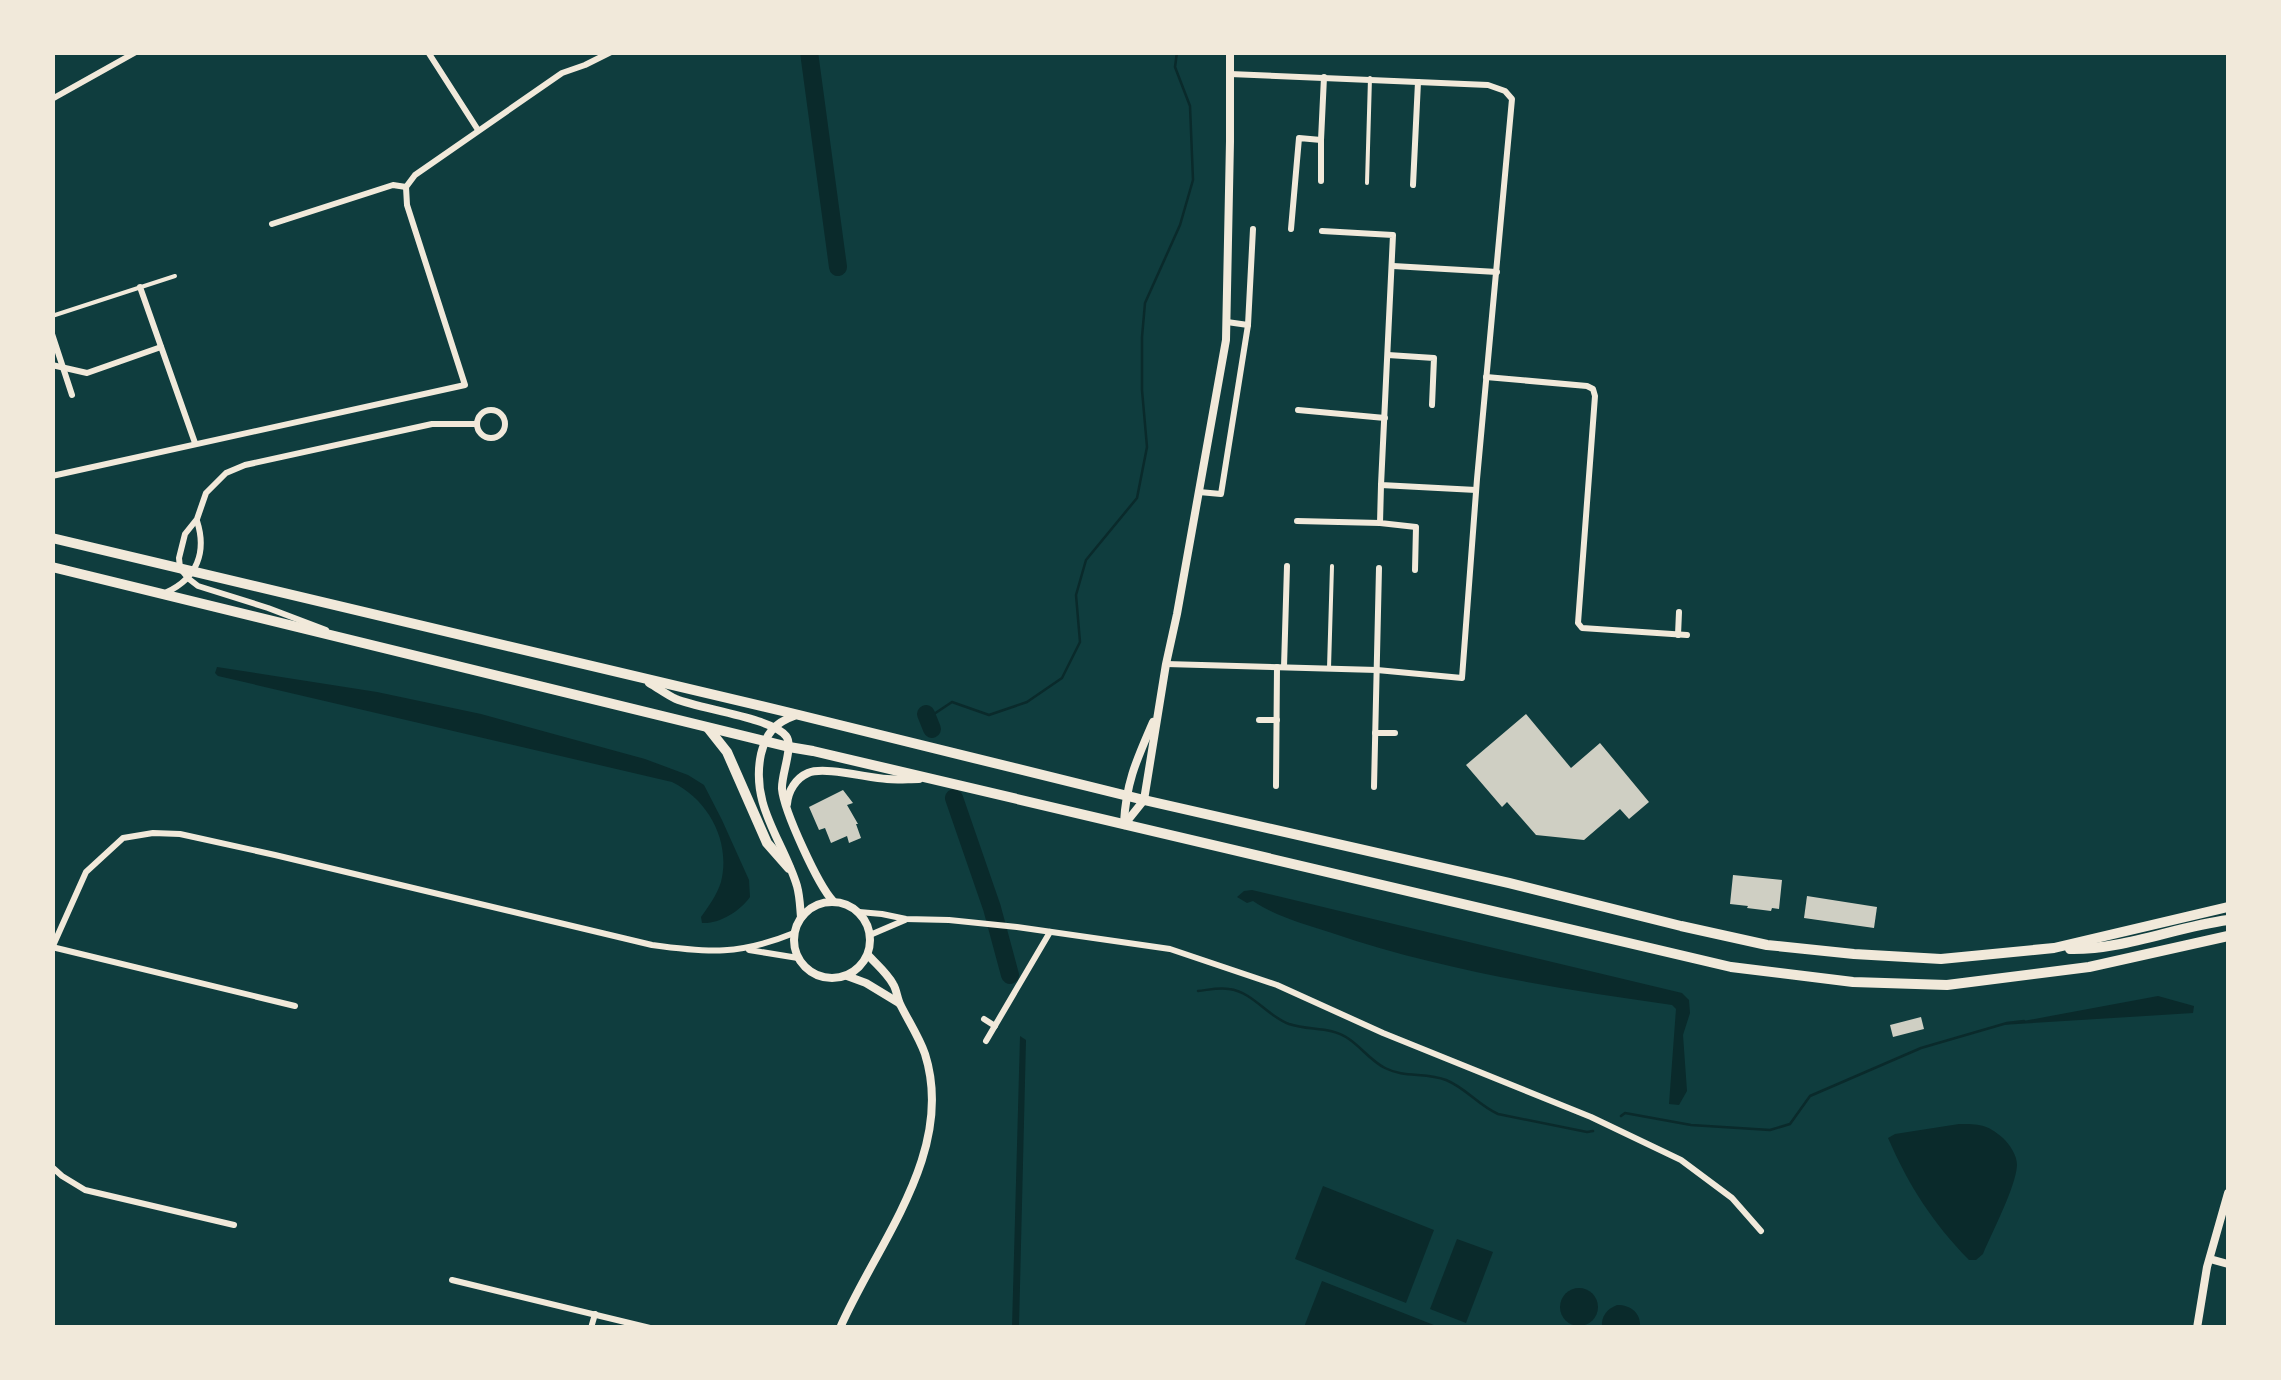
<svg xmlns="http://www.w3.org/2000/svg" width="2281" height="1380" font-family="'Varela Round',sans-serif">
<rect width="100%" height="100%" fill="#0f3d3e"/>
<g fill="#0a2a2b">
<path d="M217 667 377 692 481 714 645 759 688 775 704 785 722 820 749 880 750 897C740 911 720 924 702 923L701 917C708 907 717 895 721 882 731 842 709 800 672 782L218 676 215 673Z"/>
<path d="M1252 890 1682 993 1689 1000 1690 1013 1683 1035 1687 1091 1679 1105 1669 1104 1676 1009 1672 1005C1555 988 1444 971 1332 933 1305 924 1277 917 1253 901L1247 903 1237 897 1244 891Z"/>
<path d="M2158 996 2194 1006 2193 1013 2002 1025Z"/>
<path d="M1020 1036 1026 1040 1019 1327 1012 1328Z"/>
<path d="M1959 1124C1979 1124 1987 1124 2003 1138 2010 1145 2017 1155 2017 1165 2016 1187 1992 1232 1983 1254L1976 1260H1969C1932 1222 1909 1186 1888 1138L1895 1134Z"/>
<path d="M1323 1186 1434 1230 1406 1303 1295 1259Z"/>
<path d="M1457 1239 1493 1252 1466 1323 1430 1309Z"/>
<path d="M1322 1281 1439 1327H1304Z"/>
<circle cx="1579" cy="1307" r="19"/>
<path d="M1617 1305C1631 1305 1641 1313 1640 1327H1602C1601 1316 1607 1309 1617 1305Z"/>
</g>
<g fill="none" stroke-linecap="round" stroke-linejoin="round">
<g stroke="#0a2a2b" stroke-width="2.5">
<path d="M928 718 952 702 989 715 1027 702 1062 678 1080 642 1076 595 1086 560 1137 498 1147 447 1142 390V337L1145 303 1180 225 1193 180 1190 106 1175 67 1177 52"/>
<path d="M1198 991C1208 990 1219 987 1229 989 1253 992 1267 1016 1289 1024 1310 1031 1330 1026 1349 1039 1362 1048 1371 1061 1385 1068 1404 1078 1427 1072 1446 1080 1466 1088 1478 1105 1498 1114L1587 1132 1593 1131"/>
<path d="M1621 1116 1625 1113 1691 1125 1770 1130 1790 1124 1810 1096 1921 1048 2007 1023 2024 1021"/>
</g>
<g stroke="#0a2a2b" stroke-width="18">
<path d="M809 52 838 267"/>
<path d="M926 714 932 729"/>
<path d="M954 798 992 908 1010 975"/>
</g>
</g>
<g fill="#cfcfc3">
<path d="M1526 714 1571 768 1600 743 1649 802 1629 819 1620 809 1584 840 1536 835 1507 802 1502 807 1466 765Z"/>
<path d="M843 790 853 803 847 805 858 824H856L861 838 849 843 847 836 831 843 825 828 819 830 809 807Z"/>
<path d="M1733 875 1782 880 1779 909 1772 908 1771 911 1747 908 1748 906 1730 904Z"/>
<path d="M1807 896 1877 907 1874 928 1804 918Z"/>
<path d="M1921 1017 1924 1029 1893 1037 1890 1025Z"/>
</g>
<g fill="none" stroke-linecap="round" stroke-linejoin="round">
<g stroke="#f1e9da" stroke-width="4">
<path d="M1367 183 1370 78"/>
<path d="M52 316 175 276"/>
<path d="M1329 668 1332 566"/>
</g>
<g stroke="#f1e9da" stroke-width="6">
<path d="M428 52 478 130"/>
<path d="M52 99 136 52"/>
<path d="M1321 181V140"/>
<path d="M1413 185 1418 82"/>
<path d="M406 187 415 175 562 73 585 65 611 52"/>
<path d="M272 224 393 185 406 187"/>
<path d="M1291 229 1299 138 1321 140 1324 77"/>
<path d="M1322 231 1393 235 1381 485 1476 490"/>
<path d="M1393 266 1497 272"/>
<path d="M140 287 195 443"/>
<path d="M1227 322 1248 325"/>
<path d="M52 334 72 395"/>
<path d="M1388 355 1434 358 1432 405"/>
<path d="M52 365 87 373 161 347"/>
<path d="M1486 377 1587 386 1593 389 1595 396 1578 623 1582 628 1687 635"/>
<path d="M1298 410 1385 418"/>
<circle cx="491" cy="424" r="14"/>
<path d="M52 476 465 385 407 205 406 187"/>
<path d="M1381 485 1380 523 1416 527 1415 570"/>
<path d="M1199 492 1221 494 1248 325 1253 229"/>
<path d="M1297 521 1380 523"/>
<path d="M167 592C197 578 207 552 197 521"/>
<path d="M326 630 268 608 198 586 189 579 180 568 179 558 185 534 197 519 206 493 226 473 245 465 432 424H477"/>
<path d="M1678 635 1679 612"/>
<path d="M1166 664 1377 670 1462 678 1477 479 1512 99 1505 91 1488 85 1230 74"/>
<path d="M1284 667 1287 566"/>
<path d="M1259 720H1277"/>
<path d="M1375 733H1395"/>
<path d="M1276 786 1277 667"/>
<path d="M1374 787 1379 568"/>
<path d="M859 912 882 914 906 919 949 920 1017 927 1170 949 1277 985 1383 1033 1591 1117 1681 1160 1732 1198 1761 1231"/>
<path d="M870 935 905 920"/>
<path d="M52 947 295 1006"/>
<path d="M52 948 86 872 123 838 153 833 180 834 275 855 652 945C709 953 740 955 794 933"/>
<path d="M749 950 798 958"/>
<path d="M984 1019 995 1026"/>
<path d="M986 1041 1050 932"/>
<path d="M52 1167 62 1176 85 1190 234 1225"/>
<path d="M452 1280 650 1328"/>
<path d="M591 1328 595 1314"/>
</g>
<g stroke="#f1e9da" stroke-width="8">
<path d="M649 683C658 688 667 695 676 699 700 709 772 718 786 736 794 746 781 775 782 789 784 811 818 885 833 901"/>
<path d="M794 716C774 723 766 734 761 754 750 806 783 840 797 886 800 897 800 907 801 917"/>
<path d="M787 804C788 791 796 778 808 773 824 766 868 778 887 779 897 780 908 779 919 779"/>
<path d="M1124 823C1126 782 1137 759 1153 722"/>
<path d="M1124 825 1144 800 1166 664 1177 614 1226 340 1230 141V52"/>
<circle cx="832" cy="940" r="38"/>
<path d="M847 976 866 983 899 1003"/>
<path d="M2210 1259 2228 1264"/>
<path d="M840 1328C877 1243 956 1152 925 1054 919 1037 909 1022 901 1006 897 999 897 990 893 984 887 973 876 964 868 955"/>
<path d="M2197 1328 2207 1267 2228 1193"/>
</g>
<g stroke="#f1e9da" stroke-width="10">
<path d="M52 538 799 715 1144 800 1509 883 1681 926 1767 945 1854 954 1941 959 2054 948 2228 907"/>
<path d="M52 567 789 747 813 751 1731 967 1853 982 1947 985 2089 967 2228 936"/>
<path d="M708 728 727 752 767 843 789 868"/>
<path d="M2070 949C2123 950 2175 927 2228 920"/>
</g>
</g>
<rect width="2281" height="1380" fill="none" stroke="#f1e9da" stroke-width="110"/>
</svg>
